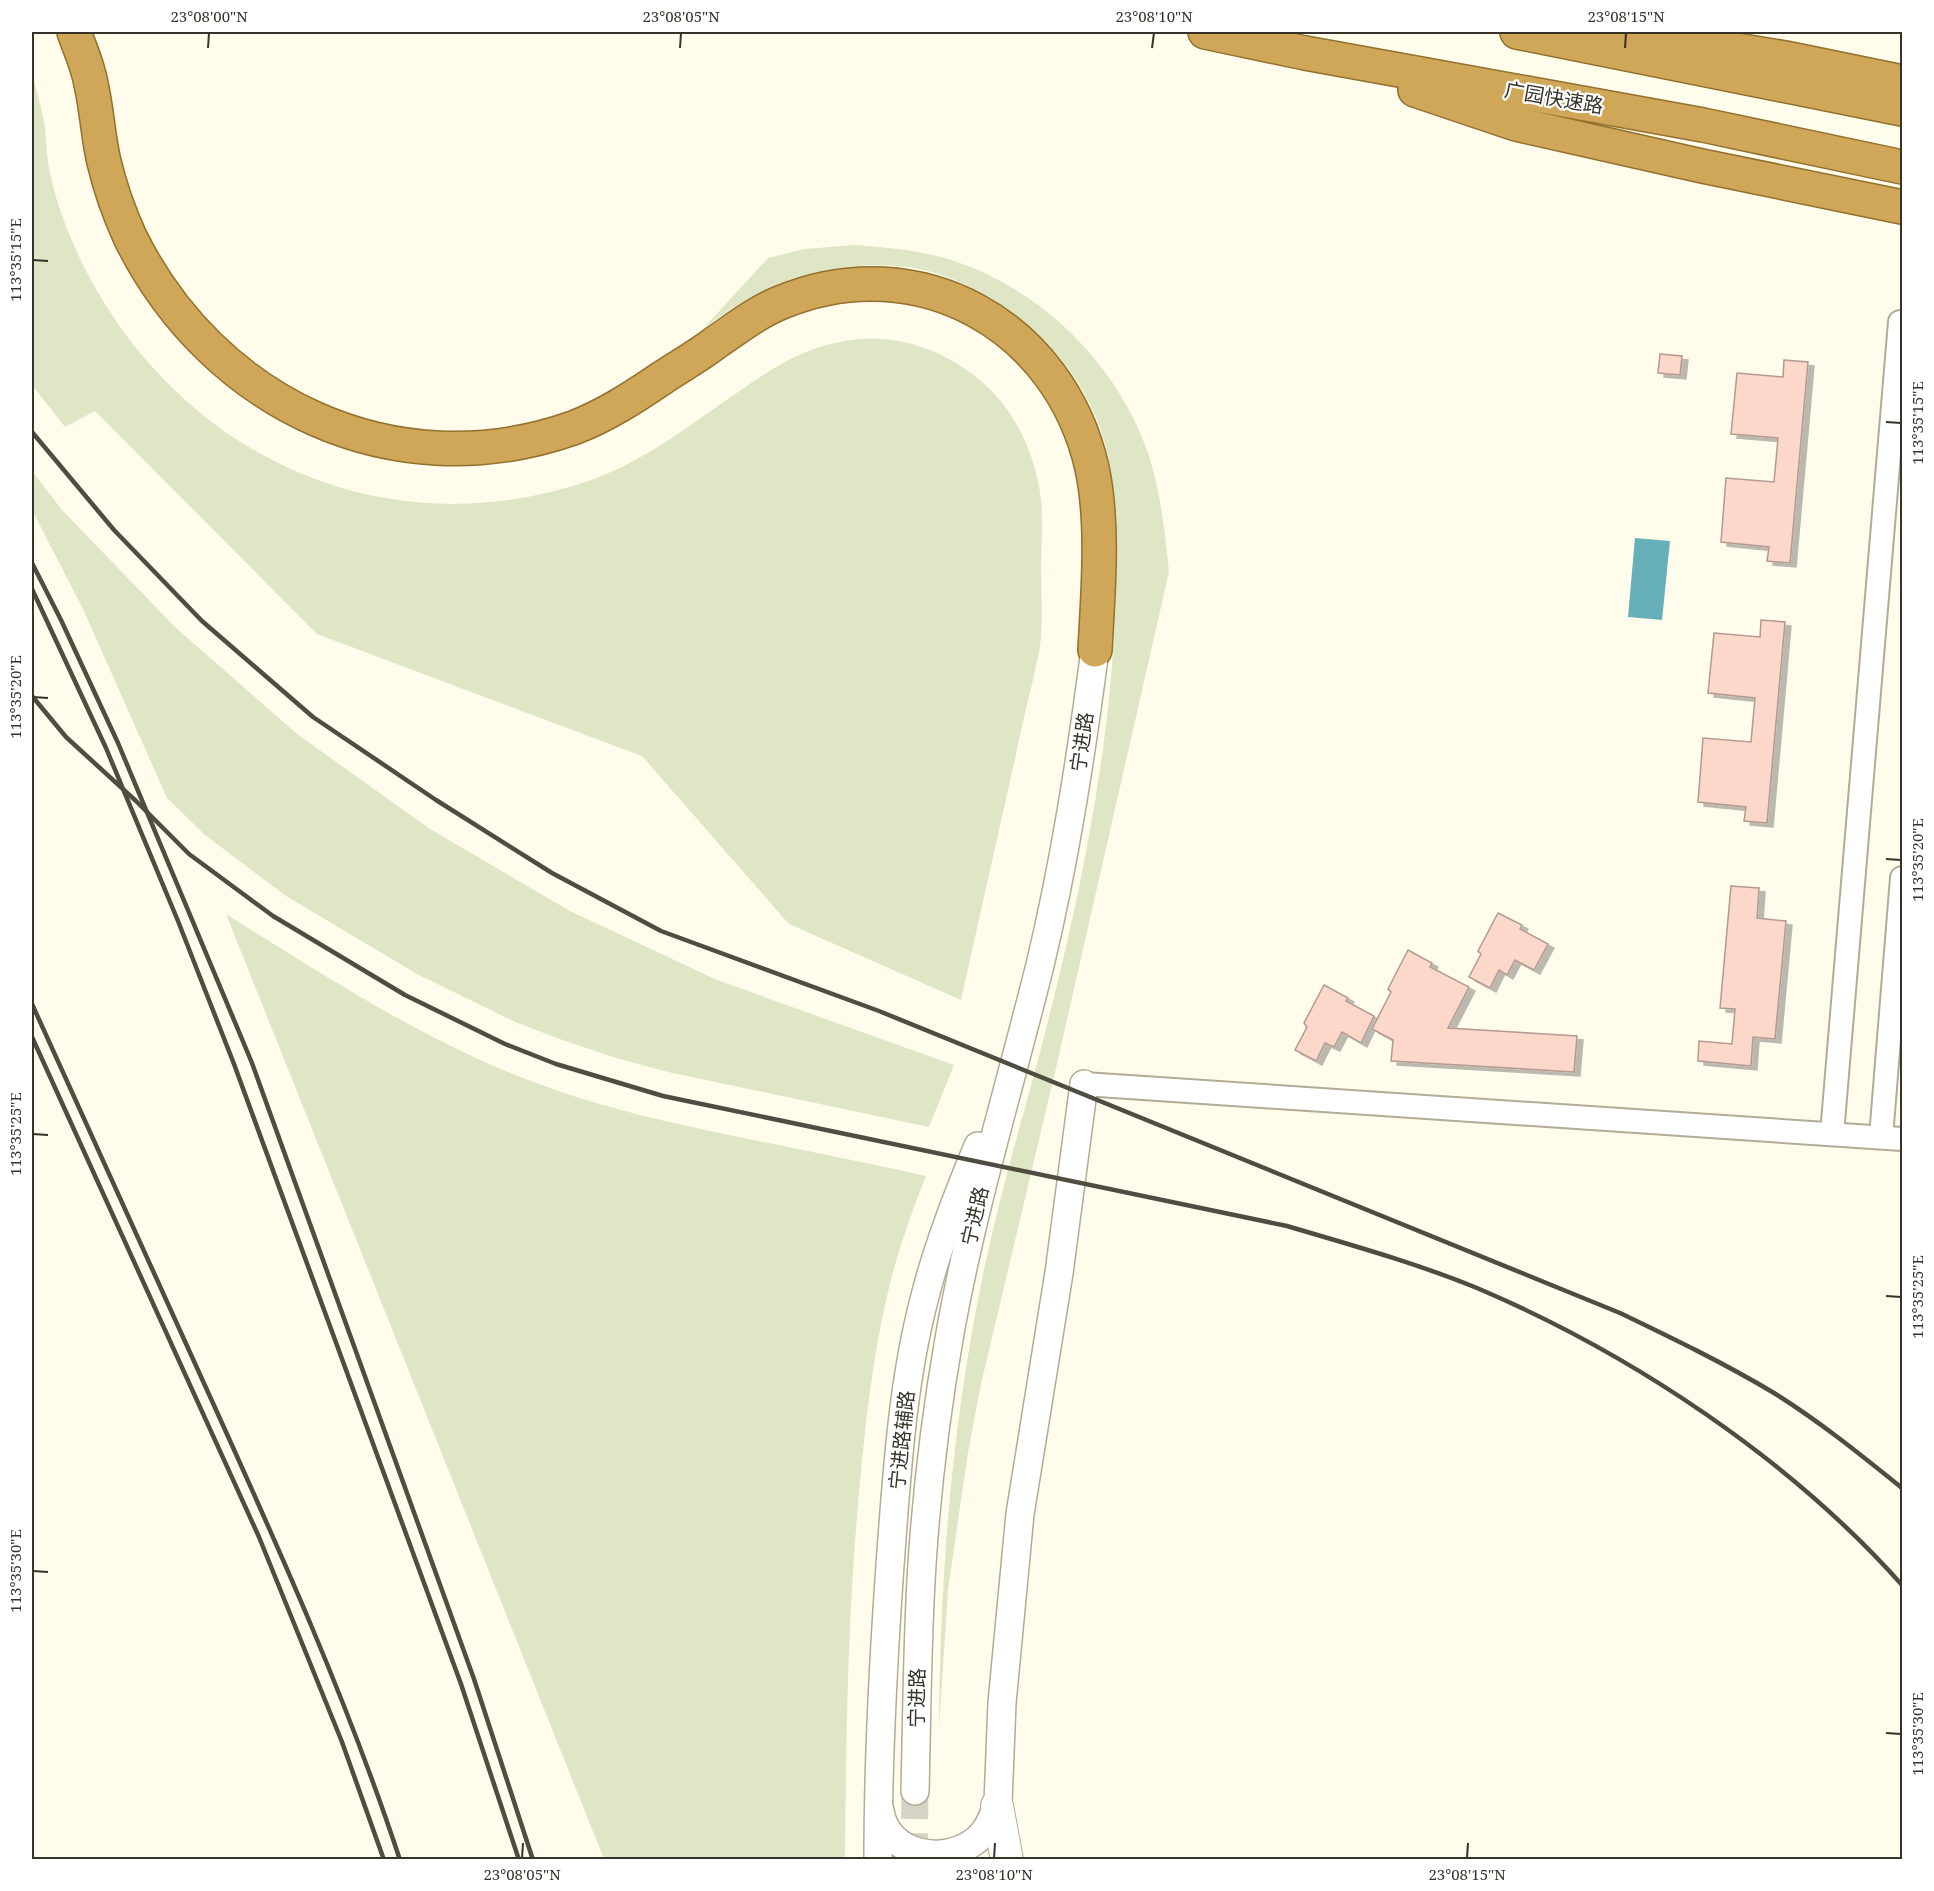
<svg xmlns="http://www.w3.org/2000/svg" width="1934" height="1891" font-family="'Noto Serif','Noto Sans SC',serif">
<defs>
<filter id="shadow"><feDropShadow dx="6" dy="4" stdDeviation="0" flood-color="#0004"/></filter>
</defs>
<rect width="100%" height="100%" fill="#fffcec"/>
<g fill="#dfe6c5">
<path d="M32 71C35 86 40 101 43 117 47 135 46 155 50 173 56 204 69 235 82 263 178 456 384 552 591 480 645 461 691 424 738 392 767 372 795 353 830 344 877 332 925 341 965 369 1003 394 1027 433 1037 477 1044 504 1042 534 1041 562 1041 590 1043 620 1040 647 1038 660 1034 672 1032 684 1026 709 1020 734 1015 759 997 839 979 919 961 1000L789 924 642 756 317 634 95 411 65 427 32 385Z"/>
<path d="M854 245C885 247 917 250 948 259 1040 287 1119 365 1149 456 1161 494 1165 533 1169 572L1056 1068 981 1384 968 1452 948 1590 939 1729C940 1574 952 1421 984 1270 1000 1193 1023 1117 1043 1041 1081 893 1113 740 1116 586 1116 532 1118 476 1099 425 1073 357 1021 310 957 281 903 256 824 263 771 287 746 298 724 313 702 330L768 258 805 249Z"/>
<path d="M32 471 62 510 175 627 297 734 430 829 570 911 717 980 954 1065 929 1127 668 1072 616 1058 565 1041 515 1022 417 974 286 896 205 835 167 798 83 609 32 510Z"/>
<path d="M226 914C330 979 433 1047 550 1088 614 1111 681 1125 748 1139 807 1151 867 1163 926 1176 911 1214 897 1253 888 1292 873 1355 866 1418 860 1482 848 1607 846 1733 845 1859H604Z"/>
</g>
<path fill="#67afb9" d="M1635 538 1670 541 1662 620 1628 617Z"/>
<g fill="#fcd8cb" stroke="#b39990" stroke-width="1.5" filter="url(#shadow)">
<path d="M1660 354 1682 356 1680 375 1658 373Z"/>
<path d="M1784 360 1808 362 1790 563 1767 561 1769 547 1721 542 1726 478 1774 482 1778 438 1731 434 1737 373 1783 377Z"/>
<path d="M1761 620 1785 622 1767 823 1744 821 1746 807 1698 802 1703 738 1751 742 1755 698 1708 693 1714 633 1760 637Z"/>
<path d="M1731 886 1759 888 1757 918 1786 921 1775 1039 1753 1037 1751 1066 1698 1061 1699 1041 1732 1044 1735 1009 1720 1008Z"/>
<path d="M1498 913 1522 925 1520 929 1548 944 1534 970 1515 960 1507 975 1499 970 1490 988 1469 977 1481 954 1478 951Z"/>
<path d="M1408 950 1432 963 1430 967 1469 987 1448 1028 1577 1036 1574 1072 1391 1061 1393 1040 1372 1029 1391 992 1388 989Z"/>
<path d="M1324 985 1348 998 1346 1001 1374 1016 1361 1043 1342 1032 1334 1047 1325 1043 1316 1061 1295 1050 1307 1027 1304 1023Z"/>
</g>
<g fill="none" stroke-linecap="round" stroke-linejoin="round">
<path stroke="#d7d4c5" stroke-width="27" stroke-dasharray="27 14" stroke-linecap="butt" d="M914 1860 915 1791"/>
<g stroke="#b2ac95" stroke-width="26">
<g id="minor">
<path d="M1084 1084 1902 1139"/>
<path d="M1832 1134 1900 322 1902 323"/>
<path d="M1881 1137 1902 878"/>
</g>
</g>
<g stroke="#b2ac95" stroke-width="30">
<g id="tertiary">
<path d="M915 1791C917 1715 917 1640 922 1564 927 1488 936 1413 949 1339 971 1212 1009 1090 1040 965 1065 861 1081 756 1095 650"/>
<path d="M880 1811C887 1855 943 1866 975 1841 987 1832 992 1819 997 1806"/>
<path d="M997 1828 1002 1703 1020 1514 1059 1273 1084 1084"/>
<path d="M878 1860C878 1752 884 1645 892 1538 898 1458 904 1377 924 1300 937 1247 957 1196 978 1146"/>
</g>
</g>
<g stroke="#b2ac95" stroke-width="34">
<path id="secondary" d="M997 1806 1007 1860"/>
</g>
<g stroke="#93702d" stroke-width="36">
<g id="trunk">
<path d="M74 32C80 49 88 66 91 84 97 110 98 137 104 162 110 187 119 213 130 237 212 404 394 491 573 428 605 416 634 397 662 378 680 366 698 356 715 343 737 328 757 312 782 302 919 246 1060 326 1092 468 1104 524 1098 593 1095 650"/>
<path d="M1205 32 1305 53 1703 125 1902 167"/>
<path d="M1517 32 1902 109"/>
<path d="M1629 32 1785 58 1902 82"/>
<path d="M1415 90 1516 124 1702 166 1902 207"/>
</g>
</g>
<use href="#minor" stroke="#fff" stroke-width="22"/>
<use href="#tertiary" stroke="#fff" stroke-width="27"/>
<use href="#secondary" stroke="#fff" stroke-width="32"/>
<use href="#trunk" stroke="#d0a658" stroke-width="33"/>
<g stroke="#4f4d42" stroke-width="4.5">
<path d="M32 432 114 530 202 621 313 717 436 800 552 873 661 931 879 1011 1620 1313C1672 1338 1724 1363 1774 1393 1819 1421 1861 1455 1902 1488"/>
<path d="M32 563 61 620 118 743 252 1063 474 1679 533 1860"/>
<path d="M32 589 106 748 178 921 234 1064 461 1684 519 1860"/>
<path d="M32 696 66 737 136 801 189 854 273 916 405 995 505 1044 556 1064 663 1096 1287 1226C1351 1245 1416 1263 1477 1288 1632 1354 1790 1459 1902 1585"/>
<path d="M32 1004C92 1136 152 1268 212 1401 280 1551 348 1702 400 1860"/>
<path d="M32 1037 259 1537 342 1742 384 1860"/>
</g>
</g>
<path fill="none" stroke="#36342a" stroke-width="2" d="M208 48 209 33M680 48 681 33M1152 48 1154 33M1625 48 1626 33M33 260 48 261M1886 422 1901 423M33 697 48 698M1886 859 1901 860M33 1134 48 1135M1886 1296 1901 1297M33 1571 48 1572M1886 1733 1901 1734M522 1858 523 1843M994 1858 995 1843M1467 1858 1468 1843"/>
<g text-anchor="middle" stroke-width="4.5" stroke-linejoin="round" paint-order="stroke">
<g font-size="20" fill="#36342a" stroke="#fff">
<text transform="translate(1554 98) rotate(10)" y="7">广园快速路</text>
<text transform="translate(1082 742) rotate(-82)" y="7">宁进路</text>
<text transform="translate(975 1216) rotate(-77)" y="7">宁进路</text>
<text transform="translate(902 1440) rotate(-84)" y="7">宁进路辅路</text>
<text transform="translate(917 1698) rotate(-89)" y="7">宁进路</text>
</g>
</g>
<rect width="1934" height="1891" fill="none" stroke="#ffffff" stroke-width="66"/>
<rect x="33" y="33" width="1868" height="1825" fill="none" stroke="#36342a" stroke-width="2"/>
<g font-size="15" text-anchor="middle" fill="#36342a">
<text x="209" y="22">23°08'00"N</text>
<text x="681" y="22">23°08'05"N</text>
<text x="1154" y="22">23°08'10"N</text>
<text x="1626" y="22">23°08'15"N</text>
<text transform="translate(16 260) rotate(-90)" y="5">113°35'15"E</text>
<text transform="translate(1918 423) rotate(-90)" y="5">113°35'15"E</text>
<text transform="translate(16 697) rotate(-90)" y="5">113°35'20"E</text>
<text transform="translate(1918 860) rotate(-90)" y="5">113°35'20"E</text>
<text transform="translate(16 1134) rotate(-90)" y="5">113°35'25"E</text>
<text transform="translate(1918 1297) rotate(-90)" y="5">113°35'25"E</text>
<text transform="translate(16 1571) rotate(-90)" y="5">113°35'30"E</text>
<text transform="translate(1918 1734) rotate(-90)" y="5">113°35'30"E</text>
<text x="522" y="1880">23°08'05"N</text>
<text x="994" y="1880">23°08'10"N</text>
<text x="1467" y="1880">23°08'15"N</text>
</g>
</svg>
